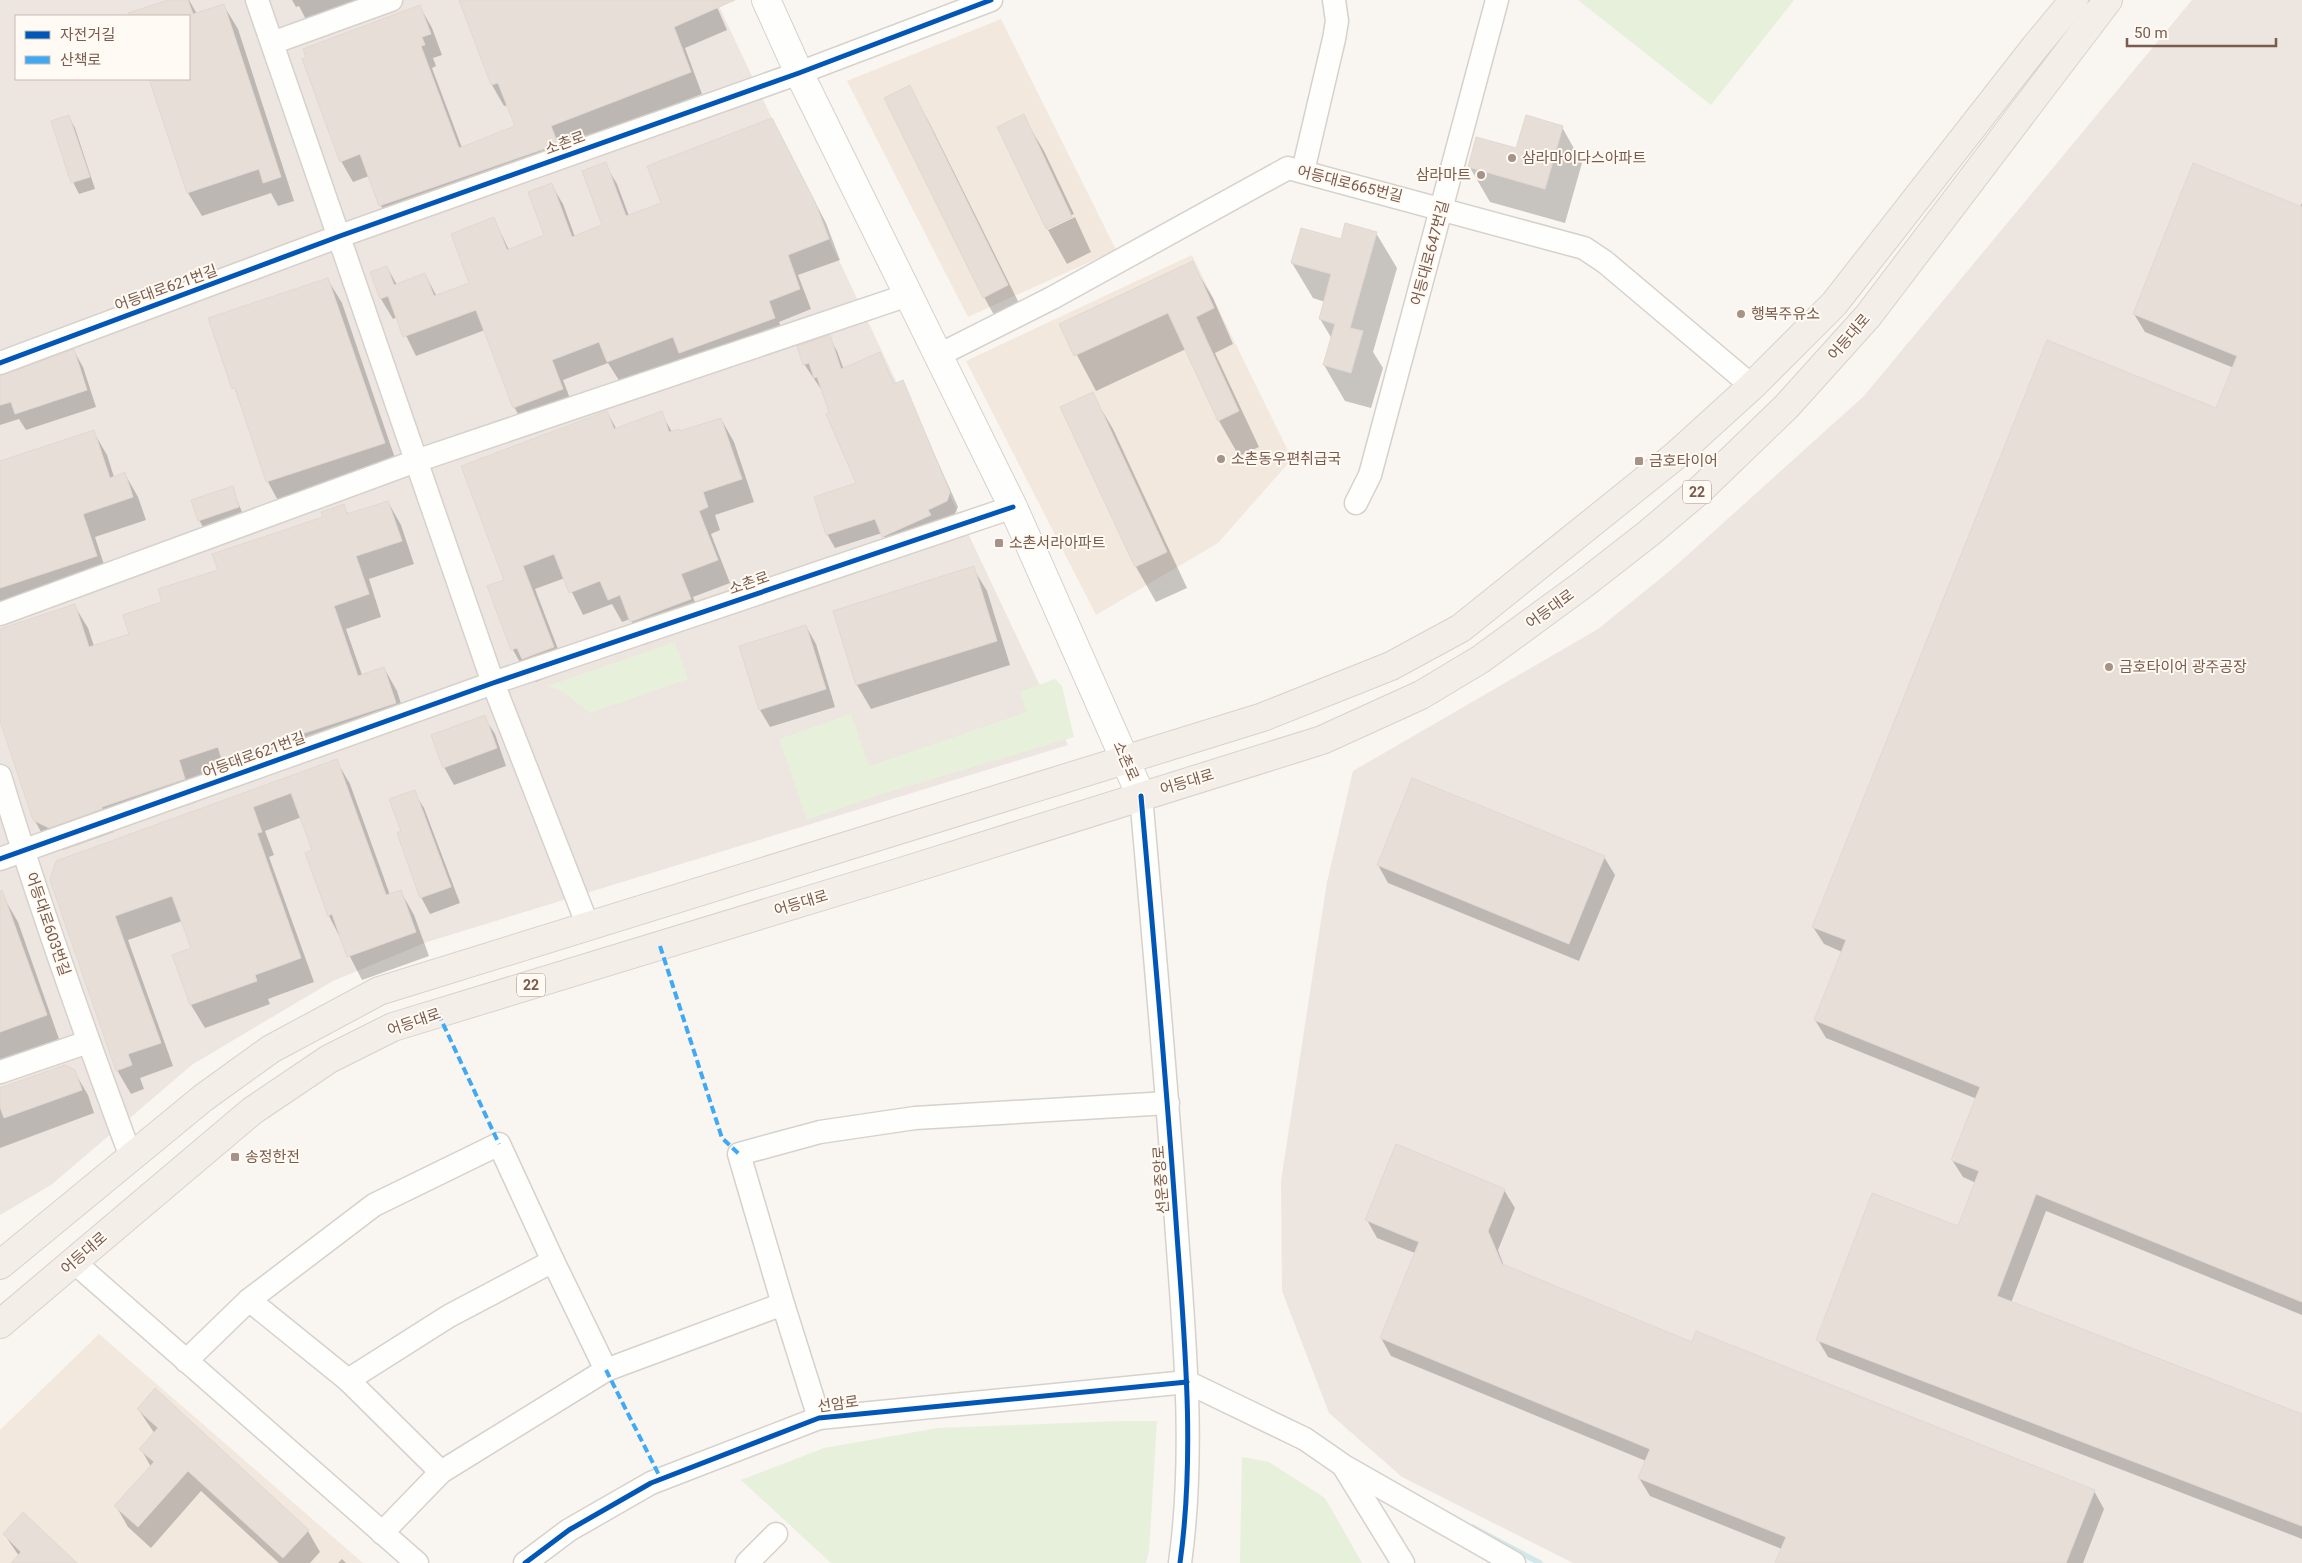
<svg xmlns="http://www.w3.org/2000/svg" width="2302" height="1563" font-family="Roboto,'Noto Sans KR',sans-serif">
<rect width="100%" height="100%" fill="#f9f5f0"/>
<g fill="#f2e8de">
<path d="M1001 19 1116 250 968 317 847 81Z"/>
<path d="M1192 255 1292 459 1218 543 1096 615 966 361Z"/>
<path d="M99 1334 363 1563H0V1430Z"/>
</g>
<g fill="#ede5e0" fill-rule="evenodd">
<path d="M0 0H716L1068 745 427 942 333 981 193 1064 51 1185 0 1215ZM16 16H189V79H16Z"/>
<path d="M2192 0H2302V1563H1573L1402 1477 1329 1413 1282 1291 1281 1181 1327 882 1353 771 1598 629 1671 570 1864 396Z"/>
</g>
<g fill="#e7f0db">
<path d="M1578 0H1794L1711 105Z"/>
<path d="M675 642 688 679 590 713 563 692 547 686Z"/>
<path d="M1055 679 1062 686 1074 737 879 795 807 820 779 739 851 714 869 766 1027 712 1020 692Z"/>
<path d="M1122 1421H1157L1149 1551 1146 1563H831L741 1480 824 1448 938 1428Z"/>
<path d="M1242 1457 1269 1462 1325 1498 1362 1563H1240Z"/>
</g>
<g fill="#0003">
<path d="M172 0H189L197 14 224 6 238 29 294 201 278 206 271 193 202 216 188 193 151 79H189V16H156L153 6Z"/>
<path d="M292 0H378L315 37 299 6 296 7Z"/>
<path d="M461 0H714L727 30 685 48 702 94 562 147 393 227 381 206 369 176 353 182 341 161 420 7 432 28 442 55 433 58 436 66 432 68 462 148 517 127 508 105 504 106 492 85Z"/>
<path d="M909 87 929 122 1028 321 1004 333 984 297Z"/>
<path d="M1023 116 1044 151 1074 214 1048 227V230L999 128Z"/>
<path d="M69 117 75 128 95 189 79 194 73 182Z"/>
<path d="M1562 127 1582 163 1565 223 1490 202 1469 166 1517 149Z"/>
<path d="M783 140 826 223 840 260 798 275 811 309 779 322 786 339 692 373 683 358 620 382 608 363 563 380 574 409 526 427 514 407 485 330 416 356 397 317 393 319 381 299 371 273 387 267 397 285 425 274 437 297 471 284 494 219 509 250 546 236 551 184 563 204 575 237 603 226 605 164 617 184 629 216 663 204Z"/>
<path d="M2302 203V1315L2046 1211 2011 1303 2302 1415V1539L1828 1357 1818 1340 1959 1228 1976 1183 1963 1177 1952 1160 1977 1099 1826 1038 1815 1020 1842 952 1824 944 1813 927 2217 410 2234 368 2145 332 2134 314 2300 207Z"/>
<path d="M1075 217 1091 252 1067 264 1048 230Z"/>
<path d="M1376 233 1397 268 1373 352 1383 368 1371 408 1345 401 1324 365 1332 339 1320 319 1325 302 1313 298 1292 263 1342 241Z"/>
<path d="M1192 263 1213 298 1233 344 1215 353 1259 447 1239 456 1219 421 1186 349 1096 391 1061 325Z"/>
<path d="M328 280 342 303 398 467 281 506 268 482 210 319Z"/>
<path d="M829 337 837 351 844 370 880 353 895 385 902 382 958 507 954 515 892 550 882 533 835 548 827 534 858 484 823 392 804 364Z"/>
<path d="M74 351 83 367 96 407 26 430 19 419 0 425V379Z"/>
<path d="M1092 394 1113 429 1187 588 1156 602 1136 567 1062 408Z"/>
<path d="M607 412 617 430 661 413 672 432 680 433 721 419 734 442 754 502 715 515 720 530 711 534 730 583 693 597 703 622 644 645 630 619 622 622 612 604 583 615 565 578 535 589 566 670 536 682 530 671 526 673 513 650 489 587 505 581Z"/>
<path d="M93 431 107 455 114 477 125 474 138 497 146 520 95 537 109 580 7 613 0 601V462Z"/>
<path d="M232 488 245 519 206 532 199 520Z"/>
<path d="M388 502 401 525 414 564 369 579 381 617 346 629 362 675 384 668 397 691 408 726 237 783H191L197 802 114 830V832L63 850 47 843 34 819 0 713V630L74 605 88 628 94 646 131 634 164 603 219 570 325 518 343 506 349 515Z"/>
<path d="M973 568 987 591 1010 665 871 709 857 685 834 611Z"/>
<path d="M806 626 816 644 835 707 770 727 760 710Z"/>
<path d="M484 717 495 734 506 766 454 785 444 767Z"/>
<path d="M336 760 350 784 390 895 401 892 414 915 429 956 362 980 329 916 307 854 314 851 302 817 265 831 274 855 269 857 314 982 268 999 270 1004 205 1028 191 1005 192 949 182 921 128 940 173 1066 140 1078 144 1089 131 1094 117 1070 51 880Z"/>
<path d="M414 792 424 808 460 903 430 914 421 897 403 832Z"/>
<path d="M1604 857 1615 875 1579 961 1388 883 1378 865Z"/>
<path d="M4 898 18 922 59 1039 0 1060V900Z"/>
<path d="M74 1071 88 1095 94 1113 0 1148V1089Z"/>
<path d="M1504 1190 1515 1208 1498 1250 1504 1266 1693 1343 2094 1491 2104 1509 2083 1563H1777L1782 1549 1650 1496 1639 1478 1646 1461 1391 1356 1381 1338 1415 1253 1377 1238 1367 1220Z"/>
<path d="M138 1409 308 1531 320 1552 310 1563H279L201 1491 151 1548 128 1527 116 1506 151 1467 141 1449 155 1434Z"/>
<path d="M4 1534 75 1563H13L19 1556Z"/>
<path d="M342 1559 346 1563H338Z"/>
</g>
<g fill="none" stroke-linecap="round" stroke-linejoin="round">
<path stroke="#d0e8ea" stroke-width="5.5" d="M1472 1527 1540 1563"/>
</g>
<g fill="#e6ded7" stroke="#e2d8d2">
<path d="M168 0H188L193 14 224 4 281 177 263 183 259 169 187 193 149 79H189V16H128V13Z"/>
<path d="M459 0H735L674 27 691 72 551 126 558 144 379 206 360 154 340 162 302 59 306 57 303 49 420 5 431 34 422 37 425 45 421 46 459 148 515 126 498 83 491 85Z"/>
<path d="M910 85 1008 285 983 298 884 98Z"/>
<path d="M1024 114 1072 217 1046 229 997 127Z"/>
<path d="M69 115 90 177 71 183 51 121Z"/>
<path d="M1526 115 1563 126 1545 189 1468 167 1476 137 1516 148Z"/>
<path d="M772 118 815 202 829 239 788 255 800 289 769 301 775 318 679 353 673 337 607 362 599 342 552 360 563 389 513 408 476 310 403 337 388 296 380 299 370 272 387 266 394 285 425 273 434 296 469 283 451 234 494 217 507 250 544 235 528 192 552 183 572 237 602 225 582 171 606 162 626 216 661 203 647 166Z"/>
<path d="M2193 163 2302 207V1302L2036 1194 1997 1296 2302 1414V1526L1816 1340 1872 1193 1958 1226 1979 1171 1951 1160 1980 1087 1814 1020 1846 940 1812 927 2047 340 2216 408 2237 356 2133 314Z"/>
<path d="M1345 223 1377 232 1350 328 1363 331 1351 373 1323 365 1335 324 1319 319 1331 274 1291 263 1301 228 1341 239Z"/>
<path d="M1193 261 1214 308 1196 317 1239 411 1218 421 1168 313 1074 356 1059 324Z"/>
<path d="M328 278 385 443 266 482 235 388 232 389 208 318Z"/>
<path d="M830 335 841 369 880 352 894 384 903 380 950 492 947 501 928 510 931 515 882 537 875 519 826 535 814 497 856 483 826 414 829 412 817 377 814 378 809 363 803 365 797 346Z"/>
<path d="M74 349 87 390 15 414 11 402 0 405V376Z"/>
<path d="M1093 392 1167 552 1135 567 1060 407Z"/>
<path d="M607 411 614 429 662 411 669 432 679 429 680 431 721 418 742 479 703 492 708 507 699 511 718 560 681 574 691 599 630 622 620 595 608 600 600 581 569 593 554 554 523 566 554 647 522 659 517 648 511 650 487 586 504 580 461 466Z"/>
<path d="M94 430 110 478 125 472 133 497 83 514 97 556 0 588V461Z"/>
<path d="M233 486 239 507 198 521 191 500Z"/>
<path d="M388 501 402 541 356 556 369 594 334 606 358 676 384 667 396 703 222 760 218 747 179 760 185 779 102 807V809L49 828 33 820 0 721V629L75 604 89 647 129 634 123 615 162 602 158 589 218 570 212 554 323 517 321 512 344 504 347 514Z"/>
<path d="M974 566 997 641 856 685 833 611Z"/>
<path d="M806 625 826 689 759 710 739 646Z"/>
<path d="M485 715 497 748 443 768 431 735Z"/>
<path d="M337 759 386 895 401 890 416 932 347 957 332 914 328 916 305 853 312 850 291 793 253 807 262 832 257 833 301 958 255 975 257 981 190 1005 172 955 191 948 172 896 115 916 161 1043 128 1054 132 1065 116 1071 50 880 56 861Z"/>
<path d="M1412 778 1605 856 1569 944 1377 865Z"/>
<path d="M415 790 451 887 420 898 397 833 401 831 389 799Z"/>
<path d="M2 890 47 1015 0 1032V891Z"/>
<path d="M65 1065 75 1070 82 1090 4 1118 0 1107V1088Z"/>
<path d="M1396 1144 1505 1189 1488 1231 1502 1264 1692 1342 1696 1331 2095 1490 2066 1563H1775L1786 1537 1638 1478 1650 1449 1380 1338 1419 1242 1365 1220Z"/>
<path d="M155 1388 309 1530 283 1558 188 1471 138 1527 114 1506 154 1462 139 1449 158 1428 137 1409Z"/>
<path d="M23 1512 77 1563H11L21 1552 3 1534Z"/>
</g>
<g fill="none" stroke-linecap="round" stroke-linejoin="round">
<g stroke="#d7d1cb" stroke-width="25">
<g id="minor">
<path d="M257 0 493 683 588 926"/>
<path d="M272 43 391 0"/>
<path d="M1303 171 1334 39 1337 21 1334 0"/>
<path d="M939 355 1052 298 1288 168 1584 248 1605 262 1752 386"/>
<path d="M0 363 340 236 799 73 991 0"/>
<path d="M1356 503 1370 475 1497 0"/>
<path d="M0 614 416 461 908 295"/>
<path d="M0 776C39 905 84 1031 131 1157"/>
<path d="M1141 796C1154 942 1167 1088 1177 1235 1185 1345 1195 1454 1180 1563"/>
<path d="M0 859 493 683 1013 507"/>
<path d="M0 1072 88 1042"/>
<path d="M74 1262 417 1563"/>
<path d="M249 1300 348 1380 441 1472"/>
<path d="M186 1361 249 1300 374 1205 499 1144 553 1261 606 1370"/>
<path d="M348 1380 449 1316 553 1261"/>
<path d="M819 1418 783 1304 739 1154 820 1132 915 1118 1168 1103"/>
<path d="M1344 1467 1403 1563"/>
<path d="M382 1533 441 1472 606 1370 783 1304"/>
<path d="M525 1563 569 1530 651 1483 819 1418 1187 1382 1305 1439 1344 1466 1514 1563"/>
<path d="M747 1563 776 1534"/>
</g>
</g>
<g stroke="#d7d1cb" stroke-width="30">
<path id="tertiary" d="M766 0 799 73 1013 507 1141 796"/>
</g>
<g stroke="#dad1cc" stroke-width="30">
<g id="primary">
<path d="M0 1265 203 1098 271 1049 379 991 1263 717 1391 666 1461 628 1675 456 1752 386 1834 304 2035 47 2074 0"/>
<path d="M0 1324 252 1111 329 1059 393 1027 901 872 1322 740 1421 695 1481 659 1585 583 1649 533 1701 489 1787 406 1868 316 2108 0"/>
</g>
</g>
<use href="#minor" stroke="#fefefd" stroke-width="22"/>
<use href="#tertiary" stroke="#fefefd" stroke-width="28"/>
<use href="#primary" stroke="#f3eee8" stroke-width="28"/>
<g stroke="#3fa9f5" stroke-width="4" stroke-dasharray="8 4" stroke-linecap="butt">
<path d="M660 946 722 1138 739 1154"/>
<path d="M438 1013 499 1144"/>
<path d="M606 1370 661 1479"/>
</g>
<g stroke="#fffaf3" stroke-width="8">
<g id="cycleway">
<path d="M0 363 340 236 799 73 991 0"/>
<path d="M1141 796C1154 942 1167 1088 1177 1235 1185 1345 1195 1454 1180 1563"/>
<path d="M0 859 493 683 1013 507"/>
<path d="M525 1563 569 1530 651 1483 819 1418 1187 1382"/>
</g>
</g>
<use href="#cycleway" stroke="#0057b8" stroke-width="5"/>
</g>
<g fill="#a69286" stroke="#fffaf3" stroke-width="2">
<circle cx="1512" cy="158" r="5"/>
<circle cx="1481" cy="175" r="5"/>
<circle cx="1741" cy="314" r="5"/>
<circle cx="1221" cy="459" r="5"/>
<rect x="1634" y="456" width="10" height="10" rx="2.5"/>
<rect x="994" y="538" width="10" height="10" rx="2.5"/>
<circle cx="2109" cy="667" r="5"/>
<rect x="230" y="1152" width="10" height="10" rx="2.5"/>
</g>
<g text-anchor="middle" stroke-width="4" stroke-linejoin="round" paint-order="stroke">
<g fill="#fffaf3" stroke="#a28b7f" stroke-width="1">
<rect x="1683" y="480.5" width="28" height="23" rx="4"/>
<rect x="517" y="973.5" width="28" height="23" rx="4"/>
</g>
<g font-size="14" font-weight="bold" fill="#7a5c4d">
<text x="1697" y="497">22</text>
<text x="531" y="990">22</text>
</g>
<g font-size="15" fill="#7a5c4d" stroke="#fffaf3">
<text transform="translate(565 143) rotate(-20)" y="5">소촌로</text>
<text transform="translate(1350 184) rotate(14)" y="5">어등대로665번길</text>
<text transform="translate(1430 253) rotate(-75)" y="5">어등대로647번길</text>
<text transform="translate(166 288) rotate(-20)" y="5">어등대로621번길</text>
<text transform="translate(1849 337) rotate(-49)" y="5">어등대로</text>
<text transform="translate(749 583) rotate(-19)" y="5">소촌로</text>
<text transform="translate(1550 609) rotate(-36)" y="5">어등대로</text>
<text transform="translate(254 755) rotate(-20)" y="5">어등대로621번길</text>
<text transform="translate(1126 761) rotate(66)" y="5">소촌로</text>
<text transform="translate(1187 782) rotate(-17)" y="5">어등대로</text>
<text transform="translate(801 903) rotate(-17)" y="5">어등대로</text>
<text transform="translate(48 924) rotate(71)" y="5">어등대로603번길</text>
<text transform="translate(414 1022) rotate(-19)" y="5">어등대로</text>
<text transform="translate(1161 1180) rotate(-94)" y="5">선운중앙로</text>
<text transform="translate(84 1253) rotate(-41)" y="5">어등대로</text>
<text transform="translate(838 1404) rotate(-8)" y="5">선암로</text>
</g>
<g font-size="15" fill="#7a5c4d" stroke="#fffaf3" text-anchor="start">
<text x="1522" y="163">삼라마이다스아파트</text>
<text x="1471" y="180" text-anchor="end">삼라마트</text>
<text x="1751" y="319">행복주유소</text>
<text x="1231" y="464">소촌동우편취급국</text>
<text x="1649" y="466">금호타이어</text>
<text x="1009" y="548">소촌서라아파트</text>
<text x="2119" y="672">금호타이어 광주공장</text>
<text x="245" y="1162">송정한전</text>
</g>
</g>
<rect x="15" y="15" width="175" height="65" fill="#fffaf3" stroke="#cabbb1"/>
<rect x="25" y="31" width="25" height="8" fill="#0057b8" stroke="#cabbb1"/>
<text x="60" y="40" font-size="15" fill="#7a5c4d">자전거길</text>
<rect x="25" y="56" width="25" height="8" fill="#3fa9f5" stroke="#cabbb1"/>
<text x="60" y="65" font-size="15" fill="#7a5c4d">산책로</text>
<path d="M2127 38v8h149v-8" fill="none" stroke="#7a5c4d" stroke-width="2.5"/>
<text x="2134" y="38" font-size="15" fill="#7a5c4d" stroke="#fffaf3" stroke-width="4" paint-order="stroke">50 m</text>
</svg>
